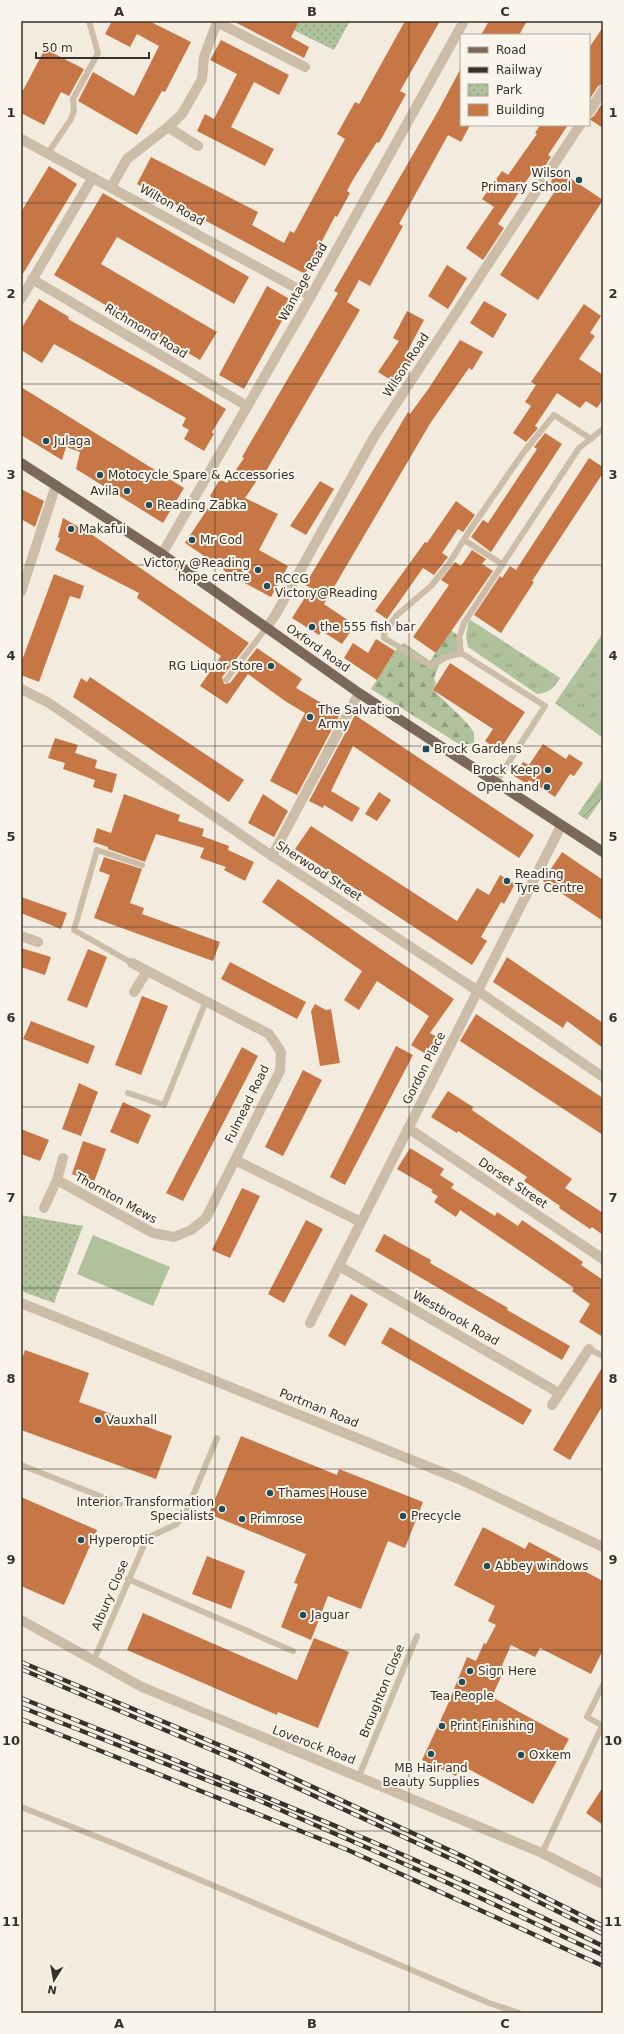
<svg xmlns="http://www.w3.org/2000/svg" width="624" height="2034" font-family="'DejaVu Sans',sans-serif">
<defs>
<pattern id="grass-tufts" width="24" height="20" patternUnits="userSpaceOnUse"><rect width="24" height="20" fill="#b0c29c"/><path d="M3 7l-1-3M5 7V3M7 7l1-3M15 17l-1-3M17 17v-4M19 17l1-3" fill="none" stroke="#909e7f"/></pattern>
<pattern id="forest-firs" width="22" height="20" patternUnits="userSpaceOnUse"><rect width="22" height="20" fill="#b0c29c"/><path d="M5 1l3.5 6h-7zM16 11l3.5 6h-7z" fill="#909e7f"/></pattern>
<pattern id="park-dots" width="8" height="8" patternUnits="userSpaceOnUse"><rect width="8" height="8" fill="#b0c29c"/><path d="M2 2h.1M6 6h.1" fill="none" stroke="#909e7f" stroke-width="1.8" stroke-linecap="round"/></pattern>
<pattern id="garden-furrows" width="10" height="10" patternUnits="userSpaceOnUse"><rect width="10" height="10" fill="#b0c29c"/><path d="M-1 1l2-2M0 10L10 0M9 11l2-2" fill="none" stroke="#909e7f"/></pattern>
</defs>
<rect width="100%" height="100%" fill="#f3ebdd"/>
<g fill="url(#grass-tufts)">
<path d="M469 619 560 678C555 688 548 693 537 694L468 647 466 636Z"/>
<path d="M603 633V738L555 703Z"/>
</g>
<path fill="url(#forest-firs)" d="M451 630 463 640 460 657 443 655 434 678 436 684 433 690C440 697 472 726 474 733 474 736 474 740 474 743L462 746 371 689 395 651 404 643 430 661Z"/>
<g fill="url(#park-dots)">
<path d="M275 21H350L334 50Z"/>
<path d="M21 1215 83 1226 54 1303 21 1291Z"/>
</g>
<path fill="url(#garden-furrows)" d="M603 777V797L587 820 578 814Z"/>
<path fill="#b0c29c" d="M93 1235 170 1267 153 1306 77 1274Z"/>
<g fill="#c77746">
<path d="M112 21H149L191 42 165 92 162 91 137 135 78 101 93 72 134 96 159 46 137 34 130 47 105 34Z"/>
<path d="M233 21H299L291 37 309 47 304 58Z"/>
<path d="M405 21H440L400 91 406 94 379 143 377 142 354 178 347 191 350 193 337 217 335 216 305 274 137 184 151 157 258 212 252 225 284 243 290 231 294 233 345 139 337 134 355 102 359 104Z"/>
<path d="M489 21H527L519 35H481Z"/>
<path d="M603 27V84L598 86 589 100V48Z"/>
<path d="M221 40 289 75 279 95 254 82 231 127 274 149 265 166 197 131 205 114 214 119 237 74 210 60Z"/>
<path d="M45 49 84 69 69 96 61 92 44 125 21 113V94Z"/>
<path d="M461 68V125H470L461 142 448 135 399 224 403 226 370 286 359 280 347 302 360 310 266 471 264 470 245 498 278 514 259 550 288 566 271 597 228 574 219 566 185 543 214 499 210 496 220 479 227 483 244 458 242 457 338 293 334 291 437 113Z"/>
<path d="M603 102V128L589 119 594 116Z"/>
<path d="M540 125H568L548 155 551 157 539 175 533 171 498 224 504 228 483 260 466 248 494 207 482 199 502 171 508 175 537 134 535 133Z"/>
<path d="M49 166 77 184 21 277V212Z"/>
<path d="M558 170 603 200 538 300 500 275 557 188 550 183Z"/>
<path d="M103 193 249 277 234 304 117 237 101 264 217 332 200 360 54 275Z"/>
<path d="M447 265 467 278 448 309 428 296Z"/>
<path d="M267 286 293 301 244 389 219 375Z"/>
<path d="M39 299 69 317 68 319 190 387 226 409 212 432 214 434 204 451 184 439 189 430 182 426 186 418 78 357 54 344 42 363 21 350V329Z"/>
<path d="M484 301 507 314 493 338 470 323Z"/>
<path d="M584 304 601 316 590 333 595 336 579 359 603 375V399L597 408 586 401 580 408 557 393 535 426 538 428 526 442 513 433 531 406 525 402 536 385 531 382Z"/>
<path d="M407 311 424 320 407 352 414 357 397 384 378 372 399 341 393 338Z"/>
<path d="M460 340 483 352 472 370 469 368 431 422 324 604 355 625 342 644 322 631 319 635 292 618 311 588 305 585 408 412 410 414 429 388Z"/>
<path d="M21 387 184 488 163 523 76 469 80 452 66 447 62 460 21 435Z"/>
<path d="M545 433 562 444 491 552 471 537 483 520 488 523 537 449 534 447Z"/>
<path d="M589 458 603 467V473L532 581 534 582 501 633 474 615 500 576 502 578 510 566 516 570Z"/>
<path d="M320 481 334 489 306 535 290 526Z"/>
<path d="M21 489 44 501 35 527 21 519Z"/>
<path d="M456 501 475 515 463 532 458 529 442 553 448 557 434 575 423 568 387 619 375 611 425 542 427 543Z"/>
<path d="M63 518 91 534 249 643 222 677 224 684 230 683 257 648 302 679 296 688 340 714 297 795 270 781 305 713 285 701 248 674 227 704 200 686 221 656 137 598 139 593 55 550 60 538 58 537Z"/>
<path d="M472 550 486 559 482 564 493 571 436 653 413 637 449 585 441 580 455 562 461 566Z"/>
<path d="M54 574 84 586 80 599 70 596 39 682 21 675V663Z"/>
<path d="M376 639 395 651 377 680 344 658 353 643 368 653Z"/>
<path d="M450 663 525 712 499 751 485 741 493 729 433 690Z"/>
<path d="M90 677 244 780 229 802 73 697 81 678 87 682Z"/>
<path d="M355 715 534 835 519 858 353 746 331 791 360 808 352 822 324 805 323 808 309 801Z"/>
<path d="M55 738 78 745 75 753 97 760 95 768 117 774 112 793 93 787 95 780 63 769 65 763 48 758Z"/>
<path d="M543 744 566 759 569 754 583 763 574 776 570 774 555 797 529 780 527 784 514 776 523 762 529 765Z"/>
<path d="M379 792 391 800 377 821 365 814Z"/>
<path d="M124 794 180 815 178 821 204 829 202 836 229 846 228 850 254 862 245 881 224 870 226 867 200 858 204 848 156 834 145 862 108 849V847L93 842 97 828 111 833Z"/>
<path d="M263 794 288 811 274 837 248 823Z"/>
<path d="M311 826 457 921 477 888 489 895 500 875 515 884 504 904 501 902 481 937 487 941 472 965 295 849Z"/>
<path d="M562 852 603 880V921L543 881Z"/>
<path d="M104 857 142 869 130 903 144 908 142 914 220 942 213 961 94 918 110 875 99 871Z"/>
<path d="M278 879 454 999 430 1033 437 1037 426 1054 411 1045 429 1016 377 981 359 1010 344 1000 362 971 262 902Z"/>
<path d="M21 897 67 913 61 929 21 913Z"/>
<path d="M21 948 51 957 45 975 21 967Z"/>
<path d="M88 949 107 957 87 1008 67 1000Z"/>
<path d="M507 957 603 1023V1048L567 1021 563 1028 493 982Z"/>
<path d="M230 962 306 1002 297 1019 221 979Z"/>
<path d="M142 996 168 1006 141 1075 115 1065Z"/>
<path d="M315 1004 326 1010 331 1009 340 1063 320 1066 311 1011Z"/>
<path d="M476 1014 603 1098V1135L460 1041Z"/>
<path d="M31 1021 95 1046 88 1064 23 1039Z"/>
<path d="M396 1046 413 1055 345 1185 330 1177Z"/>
<path d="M242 1047 258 1056 183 1201 166 1193Z"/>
<path d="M303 1070 322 1080 283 1156 265 1147Z"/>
<path d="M79 1083 98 1092 81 1136 62 1129Z"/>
<path d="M448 1091 473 1107 472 1110 572 1179 565 1188 603 1213V1235L592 1227 590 1229 559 1208 560 1206 524 1181 527 1177 508 1164 458 1131 457 1133 431 1117Z"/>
<path d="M123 1102 151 1115 138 1144 110 1132Z"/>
<path d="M21 1129 49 1140 40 1161 21 1154Z"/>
<path d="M83 1141 106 1149 94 1182 72 1174Z"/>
<path d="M410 1148 444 1169 440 1175 454 1184 451 1188 495 1216 497 1212 518 1226 522 1220 583 1262 581 1265 603 1280V1337L579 1322 590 1304 572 1291 574 1288 460 1210 456 1217 434 1202 438 1196 431 1192 433 1190 397 1169Z"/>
<path d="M242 1188 260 1196 230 1258 212 1250Z"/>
<path d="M306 1220 323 1229 284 1303 268 1294Z"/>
<path d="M384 1234 431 1260 430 1263 508 1308 507 1310 570 1346 562 1360 375 1251Z"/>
<path d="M351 1294 368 1304 345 1346 328 1336Z"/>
<path d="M390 1327 532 1410 523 1425 381 1343Z"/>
<path d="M25 1350 89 1373 79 1402 172 1436 156 1479 21 1430V1361Z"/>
<path d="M603 1366V1405L570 1460 553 1450Z"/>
<path d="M241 1436 337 1475 339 1469 423 1502 405 1548 388 1541 361 1609 328 1596 311 1640 281 1627 298 1584 294 1583 306 1554 209 1514Z"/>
<path d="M21 1497 97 1530 64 1605 21 1586Z"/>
<path d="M483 1527 525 1549 529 1542 603 1581V1650L591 1674 540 1648 535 1657 511 1645 500 1670 503 1672 492 1697 569 1739 533 1804 461 1765 456 1776 422 1760 448 1704 467 1657 476 1661 484 1643 486 1644 496 1625 488 1621 495 1606 454 1585Z"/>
<path d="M207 1556 245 1571 231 1609 192 1594Z"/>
<path d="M143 1613 297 1680 314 1638 349 1652 318 1728 278 1712 277 1715 127 1650Z"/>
<path d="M603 1787V1825L586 1813Z"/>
</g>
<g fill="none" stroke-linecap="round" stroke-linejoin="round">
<g stroke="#cbbda8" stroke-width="6">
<path d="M48 153 71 119 74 111 73 99 98 53 89 21"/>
<path d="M464 540 502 564"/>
<path d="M461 653 459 638 464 623 579 448 603 429"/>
<path d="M226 680 267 627"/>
<path d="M496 782 545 706 461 653 445 658 431 666 384 638V634L397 615 431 586 448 565 470 530 523 453 554 415 591 439"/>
<path d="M132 963 74 930 97 850 142 865"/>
<path d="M128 1093 164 1105 206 1001"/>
<path d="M589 1349 603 1356"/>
<path d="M21 1465 120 1504"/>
<path d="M128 1579 293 1651"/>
<path d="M94 1660 147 1538 177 1524 187 1510 217 1438"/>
<path d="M603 1685 587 1717 603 1726"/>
<path d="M359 1776 417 1636"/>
<path d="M21 1807 118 1845 489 2003 519 2013"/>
<path d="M542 1853 602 1726"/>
</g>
<g stroke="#cbbda8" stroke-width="10">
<path d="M589 112 603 90"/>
<path d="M168 127 198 146"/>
<path d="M21 139 311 296"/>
<path d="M111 187 127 159 168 127 182 114 202 79 204 57 217 22 305 67"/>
<path d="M32 279 247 406"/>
<path d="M21 299 93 177"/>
<path d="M162 554 311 296 464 21"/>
<path d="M21 592 56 485"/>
<path d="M267 627 276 614 374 437 580 125"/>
<path d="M21 689 49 703 272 856 478 991 603 1077"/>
<path d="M272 856 359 693"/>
<path d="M21 936 38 942"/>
<path d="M132 963 269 1034 281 1052 280 1071 235 1160 361 1222"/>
<path d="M134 992 147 971"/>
<path d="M408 1128 603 1259"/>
<path d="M57 1180 153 1233 174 1237 191 1230 206 1218 235 1160"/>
<path d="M44 1208 57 1180 63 1158"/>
<path d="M339 1266 559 1393"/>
<path d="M310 1323 561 826"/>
<path d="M552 1405 589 1349"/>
<path d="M21 1620 142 1687 542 1853 603 1884"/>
</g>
<path stroke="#cbbda8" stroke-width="10" d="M21 1303 459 1479 603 1547"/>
<path stroke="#7a695a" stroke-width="10" d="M21 463 162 554 359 693 603 852"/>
<g stroke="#383029" stroke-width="4.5">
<g id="rail">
<path d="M21 1662 248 1757 460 1855 603 1926"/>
<path d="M21 1669 245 1764 458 1862 603 1934"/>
<path d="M21 1698C217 1777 413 1854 603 1946"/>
<path d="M21 1707 260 1801 448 1883 603 1955"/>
<path d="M21 1719 348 1850 603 1966"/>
</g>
</g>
<use href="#rail" stroke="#faf5ea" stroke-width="3" stroke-dasharray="9" stroke-linecap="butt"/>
</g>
<path fill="none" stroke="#383029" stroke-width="1" stroke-opacity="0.55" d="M215 21V2013M409 21V2013M21 203H603M21 384H603M21 565H603M21 746H603M21 927H603M21 1107H603M21 1288H603M21 1469H603M21 1650H603M21 1831H603"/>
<g fill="#1d4e5a" stroke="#faf5ea" stroke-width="1.5">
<circle cx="579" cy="180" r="4"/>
<circle cx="46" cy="441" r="4"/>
<circle cx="100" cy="475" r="4"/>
<circle cx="127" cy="491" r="4"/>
<circle cx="149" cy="505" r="4"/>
<circle cx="71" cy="529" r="4"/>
<circle cx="192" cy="540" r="4"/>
<circle cx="258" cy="570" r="4"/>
<circle cx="267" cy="586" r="4"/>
<circle cx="312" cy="627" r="4"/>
<circle cx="271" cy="666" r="4"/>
<circle cx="310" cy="717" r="4"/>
<rect x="422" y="745" width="8" height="8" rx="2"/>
<circle cx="548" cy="770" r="4"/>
<circle cx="547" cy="787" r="4"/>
<circle cx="507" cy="881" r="4"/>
<circle cx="98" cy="1420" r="4"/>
<circle cx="270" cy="1493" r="4"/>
<circle cx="222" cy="1509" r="4"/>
<circle cx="403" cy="1516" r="4"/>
<circle cx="242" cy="1519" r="4"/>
<circle cx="81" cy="1540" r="4"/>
<circle cx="487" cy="1566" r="4"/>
<circle cx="303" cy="1615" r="4"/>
<circle cx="470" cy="1671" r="4"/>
<circle cx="462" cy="1682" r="4"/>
<circle cx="442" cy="1726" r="4"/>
<circle cx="431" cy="1754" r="4"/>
<circle cx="521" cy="1755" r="4"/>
</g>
<g text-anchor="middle" stroke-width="4" stroke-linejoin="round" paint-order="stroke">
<g font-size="12" fill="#383029" stroke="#faf5ea" text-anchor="start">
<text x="571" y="177" text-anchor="end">Wilson<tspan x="571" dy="14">Primary School</tspan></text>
<text x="54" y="445">Julaga</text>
<text x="108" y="479">Motocycle Spare &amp; Accessories</text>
<text x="119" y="495" text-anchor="end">Avila</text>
<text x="157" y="509">Reading Zabka</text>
<text x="79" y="533">Makafui</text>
<text x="200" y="544">Mr Cod</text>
<text x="250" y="567" text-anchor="end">Victory @Reading<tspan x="250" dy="14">hope centre</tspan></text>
<text x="275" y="583">RCCG<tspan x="275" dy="14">Victory@Reading</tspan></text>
<text x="320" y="631">the 555 fish bar</text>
<text x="263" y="670" text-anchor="end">RG Liquor Store</text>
<text x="318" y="714">The Salvation<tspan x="318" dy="14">Army</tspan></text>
<text x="434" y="753">Brock Gardens</text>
<text x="540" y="774" text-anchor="end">Brock Keep</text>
<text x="539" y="791" text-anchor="end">Openhand</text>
<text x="515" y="878">Reading<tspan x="515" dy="14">Tyre Centre</tspan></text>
<text x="106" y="1424">Vauxhall</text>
<text x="278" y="1497">Thames House</text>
<text x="214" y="1506" text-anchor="end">Interior Transformation<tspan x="214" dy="14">Specialists</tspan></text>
<text x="411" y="1520">Precycle</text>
<text x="250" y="1523">Primrose</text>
<text x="89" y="1544">Hyperoptic</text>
<text x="495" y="1570">Abbey windows</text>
<text x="311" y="1619">Jaguar</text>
<text x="478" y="1675">Sign Here</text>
<text x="462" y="1700" text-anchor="middle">Tea People</text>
<text x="450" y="1730">Print Finishing</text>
<text x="529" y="1759">Oxkem</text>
<text x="431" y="1772" text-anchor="middle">MB Hair and<tspan x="431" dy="14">Beauty Supplies</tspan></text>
</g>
<g font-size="12" fill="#383029" stroke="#faf5ea">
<text transform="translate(172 205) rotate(29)" y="4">Wilton Road</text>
<text transform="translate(303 282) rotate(-61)" y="4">Wantage Road</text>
<text transform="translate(146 331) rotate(31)" y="4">Richmond Road</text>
<text transform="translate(406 365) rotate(-57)" y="4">Wilson Road</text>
<text transform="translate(318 648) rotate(35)" y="4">Oxford Road</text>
<text transform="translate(319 871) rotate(33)" y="4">Sherwood Street</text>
<text transform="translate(424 1068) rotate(-63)" y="4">Gordon Place</text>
<text transform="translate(247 1104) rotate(-64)" y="4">Fulmead Road</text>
<text transform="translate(513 1183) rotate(34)" y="4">Dorset Street</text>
<text transform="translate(116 1198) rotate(29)" y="4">Thornton Mews</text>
<text transform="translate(456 1318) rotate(30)" y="4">Westbrook Road</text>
<text transform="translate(319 1408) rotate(22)" y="4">Portman Road</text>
<text transform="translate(110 1595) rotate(-67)" y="4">Albury Close</text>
<text transform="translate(382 1691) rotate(-68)" y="4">Broughton Close</text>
<text transform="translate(314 1745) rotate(21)" y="4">Loverock Road</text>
</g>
</g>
<rect width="624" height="2034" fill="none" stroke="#faf5ea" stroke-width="44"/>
<rect x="460" y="34" width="130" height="92" fill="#faf5ea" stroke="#aca69d"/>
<rect x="468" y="47" width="20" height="6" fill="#7a695a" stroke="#aca69d"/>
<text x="496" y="54" font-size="12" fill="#383029">Road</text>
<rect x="468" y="67" width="20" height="6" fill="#383029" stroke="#aca69d"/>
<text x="496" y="74" font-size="12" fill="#383029">Railway</text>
<rect x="468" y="84" width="20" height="12" fill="url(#park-dots)" stroke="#aca69d"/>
<text x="496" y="94" font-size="12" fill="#383029">Park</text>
<rect x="468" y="104" width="20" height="12" fill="#c77746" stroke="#aca69d"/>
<text x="496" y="114" font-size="12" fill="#383029">Building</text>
<g transform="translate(54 1980) rotate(191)" stroke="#faf5ea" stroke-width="3" paint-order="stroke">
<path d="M0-3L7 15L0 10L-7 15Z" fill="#383029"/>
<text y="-6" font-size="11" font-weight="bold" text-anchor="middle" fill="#383029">N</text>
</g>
<path d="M36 52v6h113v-6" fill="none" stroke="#383029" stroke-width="2"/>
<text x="42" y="52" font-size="12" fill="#383029" stroke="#faf5ea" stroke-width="3" paint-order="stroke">50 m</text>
<rect x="22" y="22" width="580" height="1990" fill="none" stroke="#383029" stroke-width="1.5"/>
<g font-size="13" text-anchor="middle" font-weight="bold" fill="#383029">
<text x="119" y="16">A</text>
<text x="312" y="16">B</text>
<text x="505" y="16">C</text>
<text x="11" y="117">1</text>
<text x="613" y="117">1</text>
<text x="11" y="298">2</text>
<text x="613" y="298">2</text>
<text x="11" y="479">3</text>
<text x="613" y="479">3</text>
<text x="11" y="660">4</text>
<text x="613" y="660">4</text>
<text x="11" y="841">5</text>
<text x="613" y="841">5</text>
<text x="11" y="1022">6</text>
<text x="613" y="1022">6</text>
<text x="11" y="1202">7</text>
<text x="613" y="1202">7</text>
<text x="11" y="1383">8</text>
<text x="613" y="1383">8</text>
<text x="11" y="1564">9</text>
<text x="613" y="1564">9</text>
<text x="11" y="1745">10</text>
<text x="613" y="1745">10</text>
<text x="11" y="1926">11</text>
<text x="613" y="1926">11</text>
<text x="119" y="2028">A</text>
<text x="312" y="2028">B</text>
<text x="505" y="2028">C</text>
</g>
</svg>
